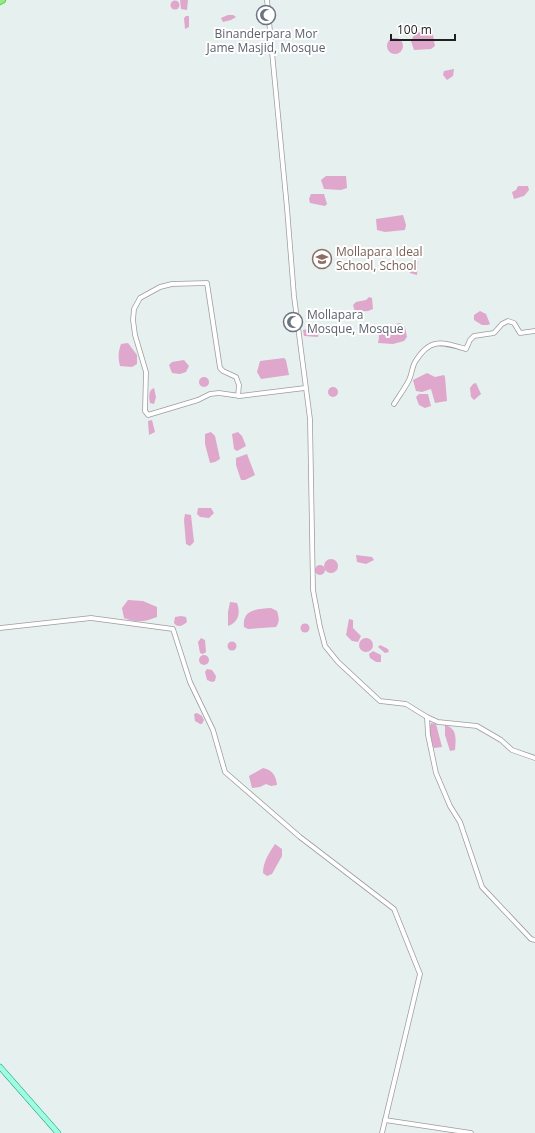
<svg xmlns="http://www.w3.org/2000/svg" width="535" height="1133" font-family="'Open Sans',sans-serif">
<rect width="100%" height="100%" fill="#e6f0ee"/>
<g fill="#dea7cb">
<path d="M180 0H188L187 10 181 9Z"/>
<circle cx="175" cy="5" r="4.5"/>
<path d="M228 15H233L236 17 231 20 223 22 221 18Z"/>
<path d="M186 16H189V27L185 29 184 18Z"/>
<path d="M430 31 433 35 435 46 431 49 414 50 411 41 415 33Z"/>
<circle cx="395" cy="46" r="8"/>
<path d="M454 69 453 76 447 80 443 75 444 71Z"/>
<path d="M326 176H346L347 188 341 190 324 189 321 180Z"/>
<path d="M518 186H528L529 190 524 196 514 199 512 192 516 190Z"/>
<path d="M311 194H324L327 204 325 206 310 203 309 199Z"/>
<path d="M403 215 406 225 405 230 385 232 377 230 376 219Z"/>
<path d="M410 261H418L417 275 410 273 408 264Z"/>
<path d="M369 297 372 298 373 309 368 311 355 312 353 305 356 302 366 300Z"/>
<path d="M480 311 486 314 490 324 488 325H482L474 320V315Z"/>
<path d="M400 323 405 327 407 337 404 341 393 344 378 343 379 338 378 328Z"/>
<path d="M317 327 319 332 318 337 304 336 303 330Z"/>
<path d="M128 343 137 355V364L132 367 120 366C118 358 118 352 121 344Z"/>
<path d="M284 358 286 360 289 375 261 379 257 372 260 361Z"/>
<path d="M184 360 189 366 186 372 180 374 172 373 169 365 172 362Z"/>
<path d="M427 373 435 377 444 375 445 377 447 401 435 403 431 389 422 392 416 391 413 380Z"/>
<circle cx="204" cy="382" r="5"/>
<path d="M476 383 481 394 474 400 471 397 470 388 473 384Z"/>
<circle cx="333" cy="392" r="5"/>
<path d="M154 388 156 397 154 404 150 403C149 398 148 390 154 388Z"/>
<path d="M419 394H428L431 406 425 408 419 405 416 397Z"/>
<path d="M152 420 155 432 149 435 148 421Z"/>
<path d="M211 432 215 436 220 459 215 462 210 463 205 444V434Z"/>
<path d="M238 432 242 436 246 446 237 451 234 449 232 434Z"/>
<path d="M247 454 255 475 245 480H241L236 465V458Z"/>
<path d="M198 508H211L214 513 209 518 200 517 197 514Z"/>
<path d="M185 514 191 515 194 542 190 546 186 544 184 520Z"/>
<path d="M356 555 372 557 374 560 366 564 357 562Z"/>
<circle cx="331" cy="566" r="7"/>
<circle cx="320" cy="570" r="5"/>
<path d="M128 600 143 601 157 607V617C144 622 137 623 124 618L122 608Z"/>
<path d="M230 602 237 603C241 613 238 623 228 626V612Z"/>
<path d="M271 608 277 611C279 618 280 621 276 627L248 629 244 627C242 609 257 609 271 608Z"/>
<path d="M181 616 186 617 187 622C183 626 177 628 174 623L175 617Z"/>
<path d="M349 619 353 620V628L361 636 358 642 352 641 346 635Z"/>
<circle cx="305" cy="628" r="4.5"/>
<path d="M201 638 205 640 206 652 203 654 200 653 198 642Z"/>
<circle cx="366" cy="645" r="7"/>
<circle cx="232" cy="646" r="4.5"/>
<path d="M380 645 388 649 389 652 385 653 378 647Z"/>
<path d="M373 651 381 655V662H376L370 658 369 654Z"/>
<circle cx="204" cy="660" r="5"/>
<path d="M207 669 212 670 216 676 215 681 212 682 207 680 205 672Z"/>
<path d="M197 713 202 716 204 720 202 724H200L195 721 194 714Z"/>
<path d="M431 723 436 724 442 747 434 748C431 741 428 731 431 723Z"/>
<path d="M445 725C457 728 456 739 455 750L450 751 445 735Z"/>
<path d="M263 768C273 770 276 776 277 785L271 786 266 784 260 787 252 788 249 776Z"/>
<path d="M275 844 282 849V856L272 874 267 876 263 873C263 862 269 853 275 844Z"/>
</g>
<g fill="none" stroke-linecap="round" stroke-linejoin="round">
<g stroke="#9d9d9d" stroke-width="5.5">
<g id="minor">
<path d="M267 0 287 208 294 296 310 419 313 590 320 627 325 646 338 662 380 701 406 704 427 717 428 735 436 773 450 806 460 822 482 887 531 939 535 940"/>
<path d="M238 396 239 385 236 377 223 371 220 368 207 283 172 284 160 287 140 298 134 309 133 320 135 335 146 372 145 411 148 415 198 400 210 394 219 393 240 396 305 388"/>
<path d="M394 404C399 396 405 388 409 380 412 374 412 367 415 362 430 337 442 342 466 349L470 340 474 336 494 333 502 324 508 321 514 323 520 333 535 331"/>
<path d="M0 628 91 618 173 629 190 682 213 730 225 772 300 837 394 909 420 974 382 1133"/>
<path d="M427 717 438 722 477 726 501 740 512 750 535 758"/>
<path d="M385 1120 471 1133"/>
</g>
</g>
<g stroke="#019b79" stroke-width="6">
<path id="major" d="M0 1067 58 1133"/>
</g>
<g stroke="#51db27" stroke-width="8">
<path id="highway" d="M0 1 2 0"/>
</g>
<use href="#minor" stroke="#fff" stroke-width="4"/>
<use href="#major" stroke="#a0fcde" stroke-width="5"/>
<use href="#highway" stroke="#96e78f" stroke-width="6"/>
</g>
<defs>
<g id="mosque-ring" transform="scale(1)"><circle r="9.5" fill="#fff" stroke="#6b7280" stroke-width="1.5"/><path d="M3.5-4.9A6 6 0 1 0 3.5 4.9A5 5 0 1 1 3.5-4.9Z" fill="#6b7280"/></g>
<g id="school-ring" transform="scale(1)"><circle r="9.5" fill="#fff" stroke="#8d6e63" stroke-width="1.5"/><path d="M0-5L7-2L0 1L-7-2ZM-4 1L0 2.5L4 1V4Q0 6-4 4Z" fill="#8d6e63"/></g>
</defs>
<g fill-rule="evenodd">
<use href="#mosque-ring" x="266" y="15"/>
<use href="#school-ring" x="322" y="259"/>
<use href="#mosque-ring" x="293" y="322"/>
</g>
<g text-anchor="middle" stroke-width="4" stroke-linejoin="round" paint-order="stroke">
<g font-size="12" fill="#5b616d" stroke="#fff">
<text x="266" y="38">Binanderpara Mor<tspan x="266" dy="14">Jame Masjid, Mosque</tspan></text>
<text x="307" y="319" text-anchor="start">Mollapara<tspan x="307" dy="14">Mosque, Mosque</tspan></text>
</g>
<g font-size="12" fill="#785e54" stroke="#fff" text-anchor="start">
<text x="336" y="256">Mollapara Ideal<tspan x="336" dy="14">School, School</tspan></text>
</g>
</g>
<path d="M391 34v6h64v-6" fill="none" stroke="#202020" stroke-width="2"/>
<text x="397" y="34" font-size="12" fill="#202020" stroke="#ffffff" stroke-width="3" paint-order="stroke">100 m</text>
</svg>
